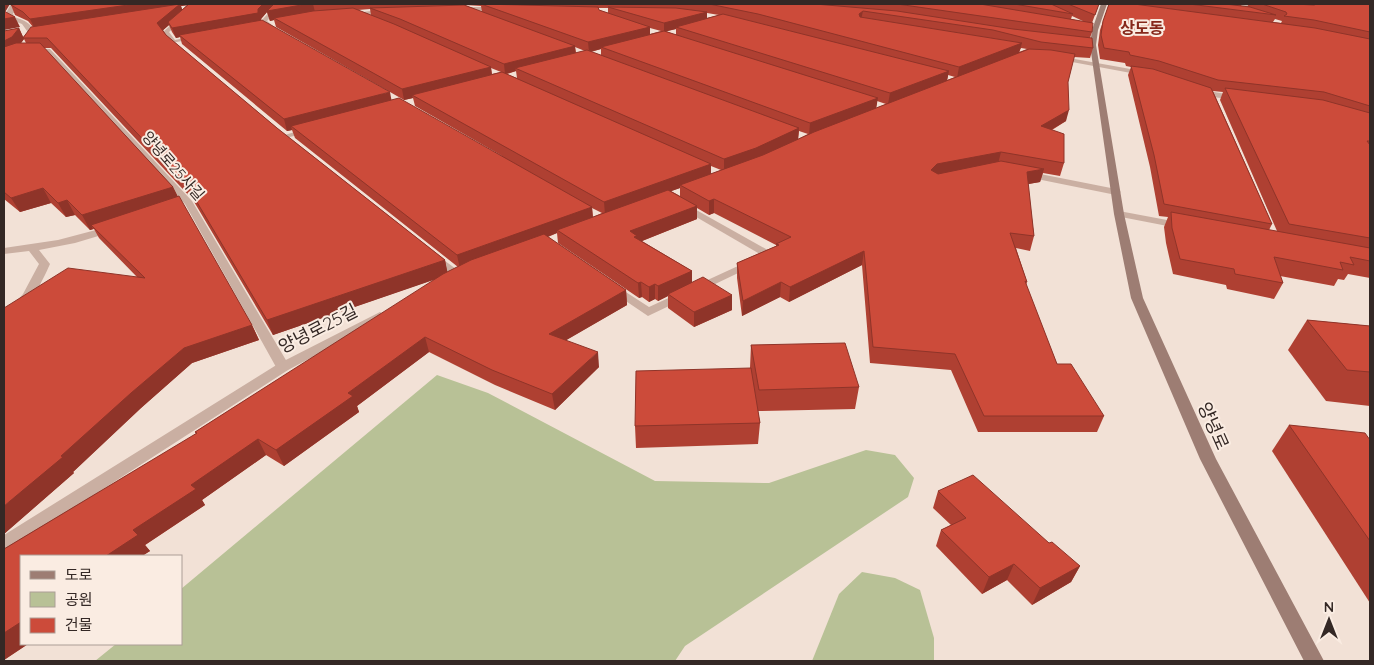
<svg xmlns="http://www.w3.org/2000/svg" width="1374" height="665" font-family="Quicksand,'Noto Sans KR',sans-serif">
<rect width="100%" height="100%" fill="#f2e1d6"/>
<g fill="#b8c196">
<path d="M437 375 488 393 655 481 769 483 866 450 895 455 914 478 908 497 685 646 675 661H95L116 644H181V589Z"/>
<path d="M862 572 895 578 920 590 934 638V661H812L839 594Z"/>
</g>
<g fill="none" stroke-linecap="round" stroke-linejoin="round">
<g fill="#caafa2" fill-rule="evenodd">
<path d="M11 4H16L13 10 33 9 31 12 13 13 14 17C24 20 34 24 34 35H30L22 24 9 19 6 13Z"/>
<path d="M277 4H283L267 21 278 30 276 33 264 26 261 21Z"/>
<path d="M1241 4 1264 5 1267 7 1264 9 1242 7 1239 5Z"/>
<path d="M458 7H498L501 9 498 11 456 10Z"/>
<path d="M388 9 390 12 348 16 345 14Z"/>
<path d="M180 17 185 18 169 32 175 40 197 35 199 38 171 43 163 32Z"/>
<path d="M28 49H50L192 201 290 367 288 370 283 371 276 367 185 204 46 52H30L27 50Z"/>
<path d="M309 128H312V132L285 138 281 136Z"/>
<path d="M1025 171 1116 189 1121 192 1116 195 1022 176V172Z"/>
<path d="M682 202 773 253 774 255 773 257H765L679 207 677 205Z"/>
<path d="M111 226 115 227V231L75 243 39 250 50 264C43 280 22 323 4 327V316L23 294 39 264 29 251 4 254V248L58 240Z"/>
<path d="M434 253 463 274 465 276 463 278H455L430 258 429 256 430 254Z"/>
<path d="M751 260 756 263 755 265 648 316 608 289 610 287H618L649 307Z"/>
</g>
<g fill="#caafa2" fill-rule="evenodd">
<path d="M1058 56 1147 72 1150 74 1147 76 1056 59 1055 58Z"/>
<path d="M1196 89 1238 96 1242 98 1238 100 1212 97 1196 93Z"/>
<path d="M1119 211 1183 223 1188 226 1183 229 1116 216V212Z"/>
<path d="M380 312 386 316 384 319 288 370 10 549 4 551V535L278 364Z"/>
</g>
<path fill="#9d7d73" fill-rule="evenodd" d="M1101 4H1107L1098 30 1096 45 1124 214 1143 298 1216 459 1324 661H1304L1200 459 1131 298 1114 214 1090 45 1092 30Z"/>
</g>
<g fill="#af4032" fill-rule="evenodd">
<path d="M14 4H817L826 5V4H1099L1092 23V32L1090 38 1093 48 1090 58 1074 57 1068 82 1066 121 1052 130 1064 163 1060 176 1043 173 1040 182 1028 184 1034 236 1030 251 1016 248 1027 282 1026 285 1057 364 1104 416 1097 432H978L951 370 870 363 862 265 789 302 780 297 742 316 737 278V263L776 246V245L714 213 709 215 697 208V219L642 241 692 271V282L732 295V310L694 327 668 308V296L658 301 655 299 649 302 642 297 639 298 558 243 557 233 548 237 626 290 627 305 566 340 599 367 555 410 495 385 429 352 357 406 359 412 284 466 266 455 202 500 205 505 145 545 150 551 142 556H21V644H28L4 660V549L196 434 195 432 438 278 273 335 193 200 51 48H44L173 187 178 197 252 325 259 340 192 363 141 408 73 472 74 473 4 534 137 277 99 238 94 229 90 230 75 215 66 217 51 203 20 212 4 199V31L19 28 23 37 33 27 28 21 15 15 11 5H15ZM187 5 182 10 181 6ZM465 5 481 6 482 12ZM598 8H608V13L599 10ZM370 9 371 15 358 10ZM267 12 270 21 274 20 276 27 404 100 413 98 415 106 504 157 391 100 261 20V19ZM707 13 719 15 707 18ZM1072 16 1085 22 1071 19ZM169 25 172 32 176 38 180 37 182 44 287 131 292 130 295 138 458 267 447 272 445 260 277 128 166 35 163 30ZM650 28 661 31 650 34ZM676 29V35L666 31ZM24 39 26 43H21ZM575 47 585 51 576 53ZM1021 48 1027 49 1019 52ZM601 49V55L591 52ZM491 68 501 72 492 74ZM516 71 517 78 507 74ZM948 75 955 77 947 80ZM877 101 886 104 876 108ZM799 131 808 134 798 139ZM711 166 721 170 711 174ZM680 188V196L671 191ZM592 208 602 213 593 217Z"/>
<path d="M1109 4H1242L1241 6 1247 7 1249 4H1370V278L1348 274 1344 280 1338 279 1334 286 1280 276 1283 283 1274 299 1227 289 1226 285 1173 274 1166 243 1164 227 1168 217 1159 216 1150 167 1128 75 1131 67 1126 66 1125 63 1100 59 1098 45 1100 30ZM1275 19 1282 21 1281 23 1273 22ZM1213 91 1223 92 1220 100 1277 231 1269 230 1272 224Z"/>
<path d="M1307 320 1370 326V406L1326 401 1288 350Z"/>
<path d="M751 345 859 387 855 409 758 411 760 423 758 444 636 448 635 426 750 368Z"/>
<path d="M1289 425 1370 440V603L1272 451Z"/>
<path d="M938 491 1049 543 1080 566 1071 582 1032 605 1007 580 982 594 936 546 941 530 951 525 933 508Z"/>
</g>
<g fill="#8f3429">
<path d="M4 4H10L4 14 15 17 20 27 4 30Z"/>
<path d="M135 4H191L190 5 181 6 183 12 168 22 169 25 161 32 35 29 30 19Z"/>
<path d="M263 4H313L315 12 274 18V20L270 21 267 12 261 19V23L179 35 180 37 176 38 172 28 258 9Z"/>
<path d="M863 11 861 20 859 14Z"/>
<path d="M707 12V21L676 27V29L664 32V23Z"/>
<path d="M650 27V36L601 47V49L589 52 588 42Z"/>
<path d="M19 28 24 39 18 47 4 53V41Z"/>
<path d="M1022 43 1019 53 957 78 959 67Z"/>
<path d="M575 46 576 56 515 68 516 71 505 74 504 64Z"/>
<path d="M491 67 492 77 412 95 413 98 404 100 402 89Z"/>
<path d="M949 71 947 81 888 104 890 93Z"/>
<path d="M390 92 392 103 291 126 292 130 287 131 284 119Z"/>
<path d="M878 98 876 109 809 135 810 123Z"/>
<path d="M1069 110 1066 121 1037 138 1041 126Z"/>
<path d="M799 128 798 140 724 172V159Z"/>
<path d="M1001 152 998 164 935 177 931 170 937 164Z"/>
<path d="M711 164V177L680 185V188L605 215 604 202Z"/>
<path d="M1044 169 1040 182 1023 185 1027 172Z"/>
<path d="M173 187 180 201 91 225 93 229 90 230 82 215Z"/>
<path d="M43 188 51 203 20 212 11 198Z"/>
<path d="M714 199V213L709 215V201Z"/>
<path d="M67 200 75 215 66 217 58 203Z"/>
<path d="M697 206V219L637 243 630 231Z"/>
<path d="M592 207 593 220 557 230V233L460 269 457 255Z"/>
<path d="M864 251 862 265 789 302 790 287Z"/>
<path d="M445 260 448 275 273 335 267 320Z"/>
<path d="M692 271V285L668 294V296L658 301V286Z"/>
<path d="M641 282 642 297 639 298 638 283Z"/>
<path d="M781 282 780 297 742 316 743 301Z"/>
<path d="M655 284V299L649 302V287Z"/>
<path d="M626 290 627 305 551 349 549 334Z"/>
<path d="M732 295V310L694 327V312Z"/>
<path d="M252 325 259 340 192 363 141 408 73 472 74 473 4 534V506L61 456 131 393 184 348Z"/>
<path d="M425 337 429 352 357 406 359 412 284 466 276 450 348 393Z"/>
<path d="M598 352 599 367 555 410 552 394Z"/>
<path d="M258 439 266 455 202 500 205 505 145 545 150 551 142 556H106L133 530 191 485Z"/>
<path d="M1014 564 1007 580 982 594 989 577Z"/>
<path d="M1080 566 1071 582 1032 605 1040 588Z"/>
<path d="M21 622V644H28L4 660V633Z"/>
</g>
<g fill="#cc4b3a" stroke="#8f3429">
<path d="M21 4H135L30 19 23 12 11 5Z"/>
<path d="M180 4 157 23 166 35 277 128 445 260 267 320 188 187 47 38H23L31 27Z"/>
<path d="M189 4H263L258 9V13L172 28 168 22Z"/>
<path d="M274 4H307L267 11Z"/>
<path d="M481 4 598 7 599 10 650 27 588 42Z"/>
<path d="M709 4H815L897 11 1013 29 1092 38 1093 48 1041 42 993 30 863 11 859 14 860 17 1022 43 959 67 758 14Z"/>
<path d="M897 4H980L1093 23 1092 32Z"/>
<path d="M1014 4H1051L1073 14Z"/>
<path d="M1068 4H1099L1095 15Z"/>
<path d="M1109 4H1134L1315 28 1370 39V106L1324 92 1218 80 1159 61 1130 55 1129 52 1104 48 1101 35 1103 21Z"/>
<path d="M1189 4H1225L1250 7 1276 15Z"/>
<path d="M1262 4H1294L1314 5 1317 4H1370V32L1314 20 1284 16 1287 14 1286 12Z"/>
<path d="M464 5 575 46 504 64 400 19 370 8Z"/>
<path d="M608 7 676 8 707 12 664 23Z"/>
<path d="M353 8 394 24 491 67 402 89 274 18 313 11Z"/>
<path d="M4 11 15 17 4 19Z"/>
<path d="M723 14 949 71 890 93 676 27Z"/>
<path d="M262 20 390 92 284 119 179 35Z"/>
<path d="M19 28 12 37 4 41V31Z"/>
<path d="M664 31 878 98 810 123 601 47Z"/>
<path d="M16 43H40L173 187 82 215 67 200 58 203 43 188 11 198 4 192V47Z"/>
<path d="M1029 49 1051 50 1075 54 1068 82 1069 110 1041 126 1064 134V163L1001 152 937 164 931 170 938 174 1001 161 1044 169 1027 172 1034 236 1010 233 1027 282 1025 281 1057 364H1071L1104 416H984L955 354 873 347 864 251 790 287 781 282 743 301 737 263 779 245 776 244 791 237 714 199 709 201 680 185 763 155 814 132Z"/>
<path d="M587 50 799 128 756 148 724 159 515 68Z"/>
<path d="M1131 66 1153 69 1211 88 1272 224 1164 204 1154 155Z"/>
<path d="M502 72 711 164 604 202 412 95Z"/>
<path d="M1225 88 1323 100 1370 113V141H1367L1370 145V238L1289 224Z"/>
<path d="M399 98 592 207 457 255 291 126Z"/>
<path d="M668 190 697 206 630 231 637 236 634 237 692 271 658 286 655 284 649 287 641 282 638 283 557 230Z"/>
<path d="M179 196 252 325 184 348 131 393 61 456 63 457 4 506V308L68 268 145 278 91 225Z"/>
<path d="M1171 212 1370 248V261L1350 257 1354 265 1340 262 1343 270 1274 257 1283 283 1235 274 1234 269 1180 259 1172 228Z"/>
<path d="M544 234 626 290 549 334 598 352 552 394 492 370 425 337 348 393 353 396 276 450 258 439 191 485 196 489 133 530 138 535 106 556H21V622L4 633V549L197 433 195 432 443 274 471 260Z"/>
<path d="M703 277 732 295 694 312 668 294Z"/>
<path d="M1307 320 1370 326V372L1347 370Z"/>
<path d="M845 343 859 387 759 390 751 345Z"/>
<path d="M751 368 760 423 635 426 636 371Z"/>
<path d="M1289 425 1365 433 1370 440V541Z"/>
<path d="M973 475 1049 543 1052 542 1080 566 1040 588 1014 564 989 577 941 530 966 518 938 491Z"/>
</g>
<g text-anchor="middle" stroke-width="4" stroke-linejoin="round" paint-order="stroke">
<g font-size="15" fill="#342825" stroke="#faece2">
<text transform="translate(173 166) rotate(49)" y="5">양녕로25사길</text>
</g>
<g font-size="16" font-weight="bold" fill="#86271a" stroke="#faece2">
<text x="1142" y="34">상도동</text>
</g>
<g font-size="18" fill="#342825" stroke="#faece2">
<text transform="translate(318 329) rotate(-27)" y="6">양녕로25길</text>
<text transform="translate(1213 426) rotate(66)" y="6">양녕로</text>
</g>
</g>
<rect width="1374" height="665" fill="none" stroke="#342825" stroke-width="10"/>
<rect x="20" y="555" width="162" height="90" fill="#faece2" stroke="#ab9e96"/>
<rect x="30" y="571" width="25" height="8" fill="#9d7d73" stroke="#ab9e96"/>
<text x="65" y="580" font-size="15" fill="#342825">도로</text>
<rect x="30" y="592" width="25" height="15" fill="#b8c196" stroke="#ab9e96"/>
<text x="65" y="605" font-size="15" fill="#342825">공원</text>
<rect x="30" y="618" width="25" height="15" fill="#cc4b3a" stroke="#ab9e96"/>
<text x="65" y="630" font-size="15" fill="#342825">건물</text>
<g transform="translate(1329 620)" stroke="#faece2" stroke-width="4" paint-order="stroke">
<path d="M0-4L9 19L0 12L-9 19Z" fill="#342825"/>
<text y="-8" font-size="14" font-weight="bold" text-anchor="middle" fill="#342825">N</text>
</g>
</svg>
